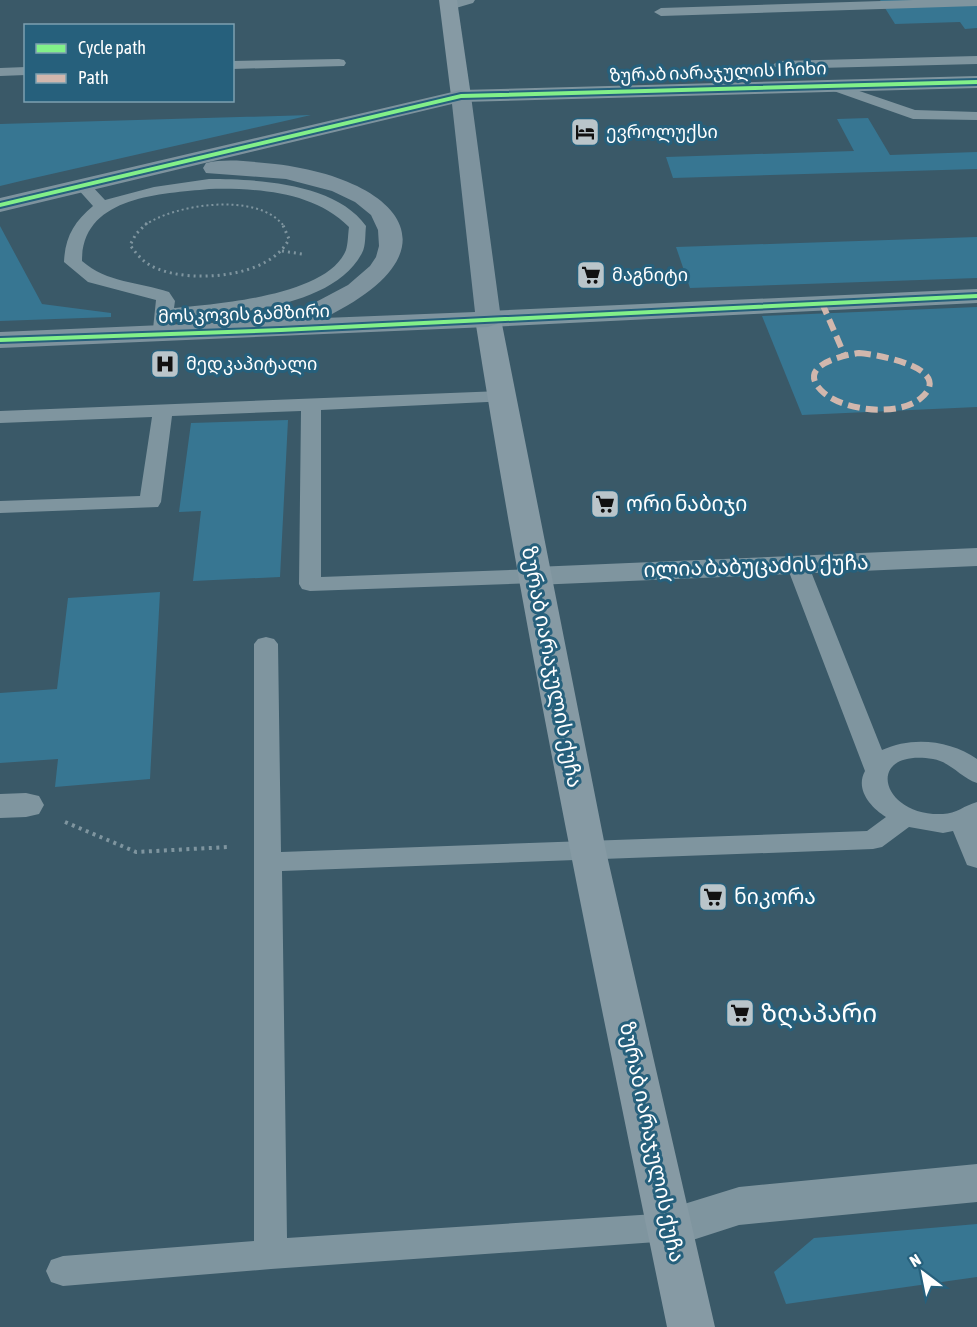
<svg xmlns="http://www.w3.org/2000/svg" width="977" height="1327" font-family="'Asap Condensed','Noto Sans Georgian',sans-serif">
<rect width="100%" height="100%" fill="#3a5968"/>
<g fill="#377692">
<path d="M880 0H977V28L965 29 960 22 895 24Z"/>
<path d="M311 115 25 180 0 186V124Z"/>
<path d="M868 118 890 155 977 152V169L673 178 666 157 854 151 837 119Z"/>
<path d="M0 226 42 304 111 313V317L0 321Z"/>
<path d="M977 237V278L690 288 676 247Z"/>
<path d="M977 307V407L802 415 762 316Z"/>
<path d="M288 420 280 577 193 581 201 511 179 512 191 423Z"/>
<path d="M160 592 150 779 55 787 58 759 0 763V693L57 689 68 598Z"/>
<path d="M977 1224V1277L786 1304 774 1272 814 1238Z"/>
</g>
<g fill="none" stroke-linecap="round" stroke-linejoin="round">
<path stroke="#7f959f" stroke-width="2" stroke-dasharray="2 3" stroke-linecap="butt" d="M145 225C175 204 257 192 283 225"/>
<g stroke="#7f959f" stroke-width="3" stroke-dasharray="2 4" stroke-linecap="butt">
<path d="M147 223 136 234 130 245C138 256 145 264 158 269 193 283 270 278 289 239L282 223"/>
<path d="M282 251 302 254"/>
</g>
<path stroke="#7f959f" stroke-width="4" stroke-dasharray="3 4.5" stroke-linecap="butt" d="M65 822 136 852 228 847"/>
<g fill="#7f959f" fill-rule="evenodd">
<path d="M454 0H475L473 3 449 10 442 6Z"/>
<path d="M913 0H977V6L661 16 654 12 661 8Z"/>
<path d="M977 56V64L779 69 772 65 779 61Z"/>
<path d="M339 59 344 60 346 63 344 66 232 69V61Z"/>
<path d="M26 67V75L0 76V68Z"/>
<path d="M833 82 915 110 977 112V120L913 119 828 89 826 86Z"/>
<path d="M209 179C257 179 336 183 366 226 365 234 366 246 362 253 333 309 227 314 173 319L169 333H155L153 329 156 300 88 282 64 262C65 237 74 222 93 206L76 187 78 184H90L105 200 154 187ZM209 189C257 188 313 191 349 227 348 234 348 244 346 250 328 296 216 304 174 308L175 301 169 292C139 282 107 283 82 261 82 196 160 194 209 189Z"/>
<path d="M501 391 508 393 511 397 508 401 321 410V577L535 569 543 571 546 576 543 581 535 583 310 591 302 589 299 584 301 411 172 416 161 502 158 507 0 513V501L140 496 152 417 0 423V411Z"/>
<path d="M797 557 805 559 808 564 882 750C912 736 950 740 977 759V783C961 778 951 762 933 759 863 748 880 817 943 814 956 814 965 805 977 802V868L967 865 953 831 943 833 909 827 882 847 873 849 282 871 287 1238 671 1213 683 1217 688 1227 683 1237 671 1241 271 1269 63 1286 51 1282 46 1271 51 1260 63 1256 254 1241V644L258 639 266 637 274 639 278 644 281 852 867 831 886 817C870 807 855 789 865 771L786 564 789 559Z"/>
</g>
<g fill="#7f959f" fill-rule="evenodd">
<path d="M977 76V88L461 102 454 100 451 96 454 92 461 90Z"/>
<path d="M977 289V303L488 327 479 324 475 319 479 314 488 311Z"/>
<path d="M26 793 39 796 44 805 39 814 26 817 0 818V794Z"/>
<path d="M977 1164V1202L739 1225 671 1247 655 1241 648 1227 655 1213 739 1187Z"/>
</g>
<path fill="#7f959f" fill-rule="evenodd" d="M977 548V566L535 585 524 583 519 576 524 569 535 567Z"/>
<g fill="#869aa4" fill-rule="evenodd">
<path d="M439 0H457L471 96 468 100H454L451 96Z"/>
<path d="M488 311 497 314 501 319 606 851 715 1327H667C598 992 528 657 475 319L479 314Z"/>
</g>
<path fill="#7e939e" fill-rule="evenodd" d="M461 90 468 92 471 96 501 319 497 324 488 327 0 348V332L282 320 348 285 370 266 376 257 379 246 378 230 371 215 355 202 332 191 286 179 206 173 203 168 206 163C228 158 253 162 275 164 395 178 466 249 324 318L475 312 452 104 0 212V198Z"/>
<g stroke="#d1b7ad" stroke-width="6" stroke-dasharray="12 6" stroke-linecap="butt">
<path d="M822 303 844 354"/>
<path d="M859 353C875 354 956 368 921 398 899 417 845 411 824 393 794 367 839 356 859 353Z"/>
</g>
<g stroke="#26607c" stroke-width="4">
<g id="cycleway">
<path d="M977 80V84L461 98 0 207V203L461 94Z"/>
<path d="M977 294V298L281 332 0 342V338L281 328Z"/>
</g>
</g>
<use href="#cycleway" fill="#82f089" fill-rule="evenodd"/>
</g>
<defs>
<g id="hotel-square" transform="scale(1.5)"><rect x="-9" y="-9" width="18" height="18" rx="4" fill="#bac5ca" stroke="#26607c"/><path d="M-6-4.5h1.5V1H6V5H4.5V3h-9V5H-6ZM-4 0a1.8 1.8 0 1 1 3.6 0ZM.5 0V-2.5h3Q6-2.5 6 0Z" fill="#111"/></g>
<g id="supermarket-square" transform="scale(1.5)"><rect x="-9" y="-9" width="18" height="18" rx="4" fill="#bac5ca" stroke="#26607c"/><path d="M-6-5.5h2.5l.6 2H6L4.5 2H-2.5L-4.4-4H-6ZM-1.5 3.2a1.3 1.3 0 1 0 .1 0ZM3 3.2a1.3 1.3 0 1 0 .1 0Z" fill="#111"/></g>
<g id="hospital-square" transform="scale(1.5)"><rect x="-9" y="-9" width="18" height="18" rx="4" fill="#bac5ca" stroke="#26607c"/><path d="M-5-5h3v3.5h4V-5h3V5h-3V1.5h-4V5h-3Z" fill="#111"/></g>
</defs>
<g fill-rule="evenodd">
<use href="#hotel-square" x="585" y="132"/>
<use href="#supermarket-square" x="591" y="275"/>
<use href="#hospital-square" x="165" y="364"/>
<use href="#supermarket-square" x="605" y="504"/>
<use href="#supermarket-square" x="713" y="897"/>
<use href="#supermarket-square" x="740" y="1013"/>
</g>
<g text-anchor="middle" stroke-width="6" stroke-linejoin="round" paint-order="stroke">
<g font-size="18" fill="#fff" stroke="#26607c">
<text transform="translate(718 72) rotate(-2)" y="6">ზურაბ იარაჯულის I ჩიხი</text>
<text transform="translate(244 314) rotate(-2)" y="6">მოსკოვის გამზირი</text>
</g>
<g font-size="18" fill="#fff" stroke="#26607c" text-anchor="start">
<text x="606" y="138">ევროლუქსი</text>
<text x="612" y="281">მაგნიტი</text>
<text x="186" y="370">მედკაპიტალი</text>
</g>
<g font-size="21" fill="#fff" stroke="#26607c" text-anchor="start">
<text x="626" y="511">ორი ნაბიჯი</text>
<text x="734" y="904">ნიკორა</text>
</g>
<g font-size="21" fill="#fff" stroke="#26607c">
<text transform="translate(756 566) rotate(-2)" y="7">ილია ბაბუცაძის ქუჩა</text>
<text transform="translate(552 667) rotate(79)" y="7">ზურაბ იარაჯულის ქუჩა</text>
<text transform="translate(652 1142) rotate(78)" y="7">ზურაბ იარაჯულის ქუჩა</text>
</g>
<g font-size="26" fill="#fff" stroke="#26607c" text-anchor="start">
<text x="761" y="1022">ზღაპარი</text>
</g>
</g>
<rect x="24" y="24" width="210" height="78" fill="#26607c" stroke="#7da0b0" stroke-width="1.5"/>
<rect x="36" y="44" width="30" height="9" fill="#82f089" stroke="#7da0b0" stroke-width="1.5"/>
<text x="78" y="54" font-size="18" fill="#ffffff">Cycle path</text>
<rect x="36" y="74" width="30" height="9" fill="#d1b7ad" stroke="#7da0b0" stroke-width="1.5"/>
<text x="78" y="84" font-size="18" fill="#ffffff">Path</text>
<g transform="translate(923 1273) rotate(328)" stroke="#26607c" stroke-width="4.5" paint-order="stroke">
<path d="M0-4.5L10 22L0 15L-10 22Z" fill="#ffffff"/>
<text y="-9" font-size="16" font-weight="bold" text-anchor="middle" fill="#ffffff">N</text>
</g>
</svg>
